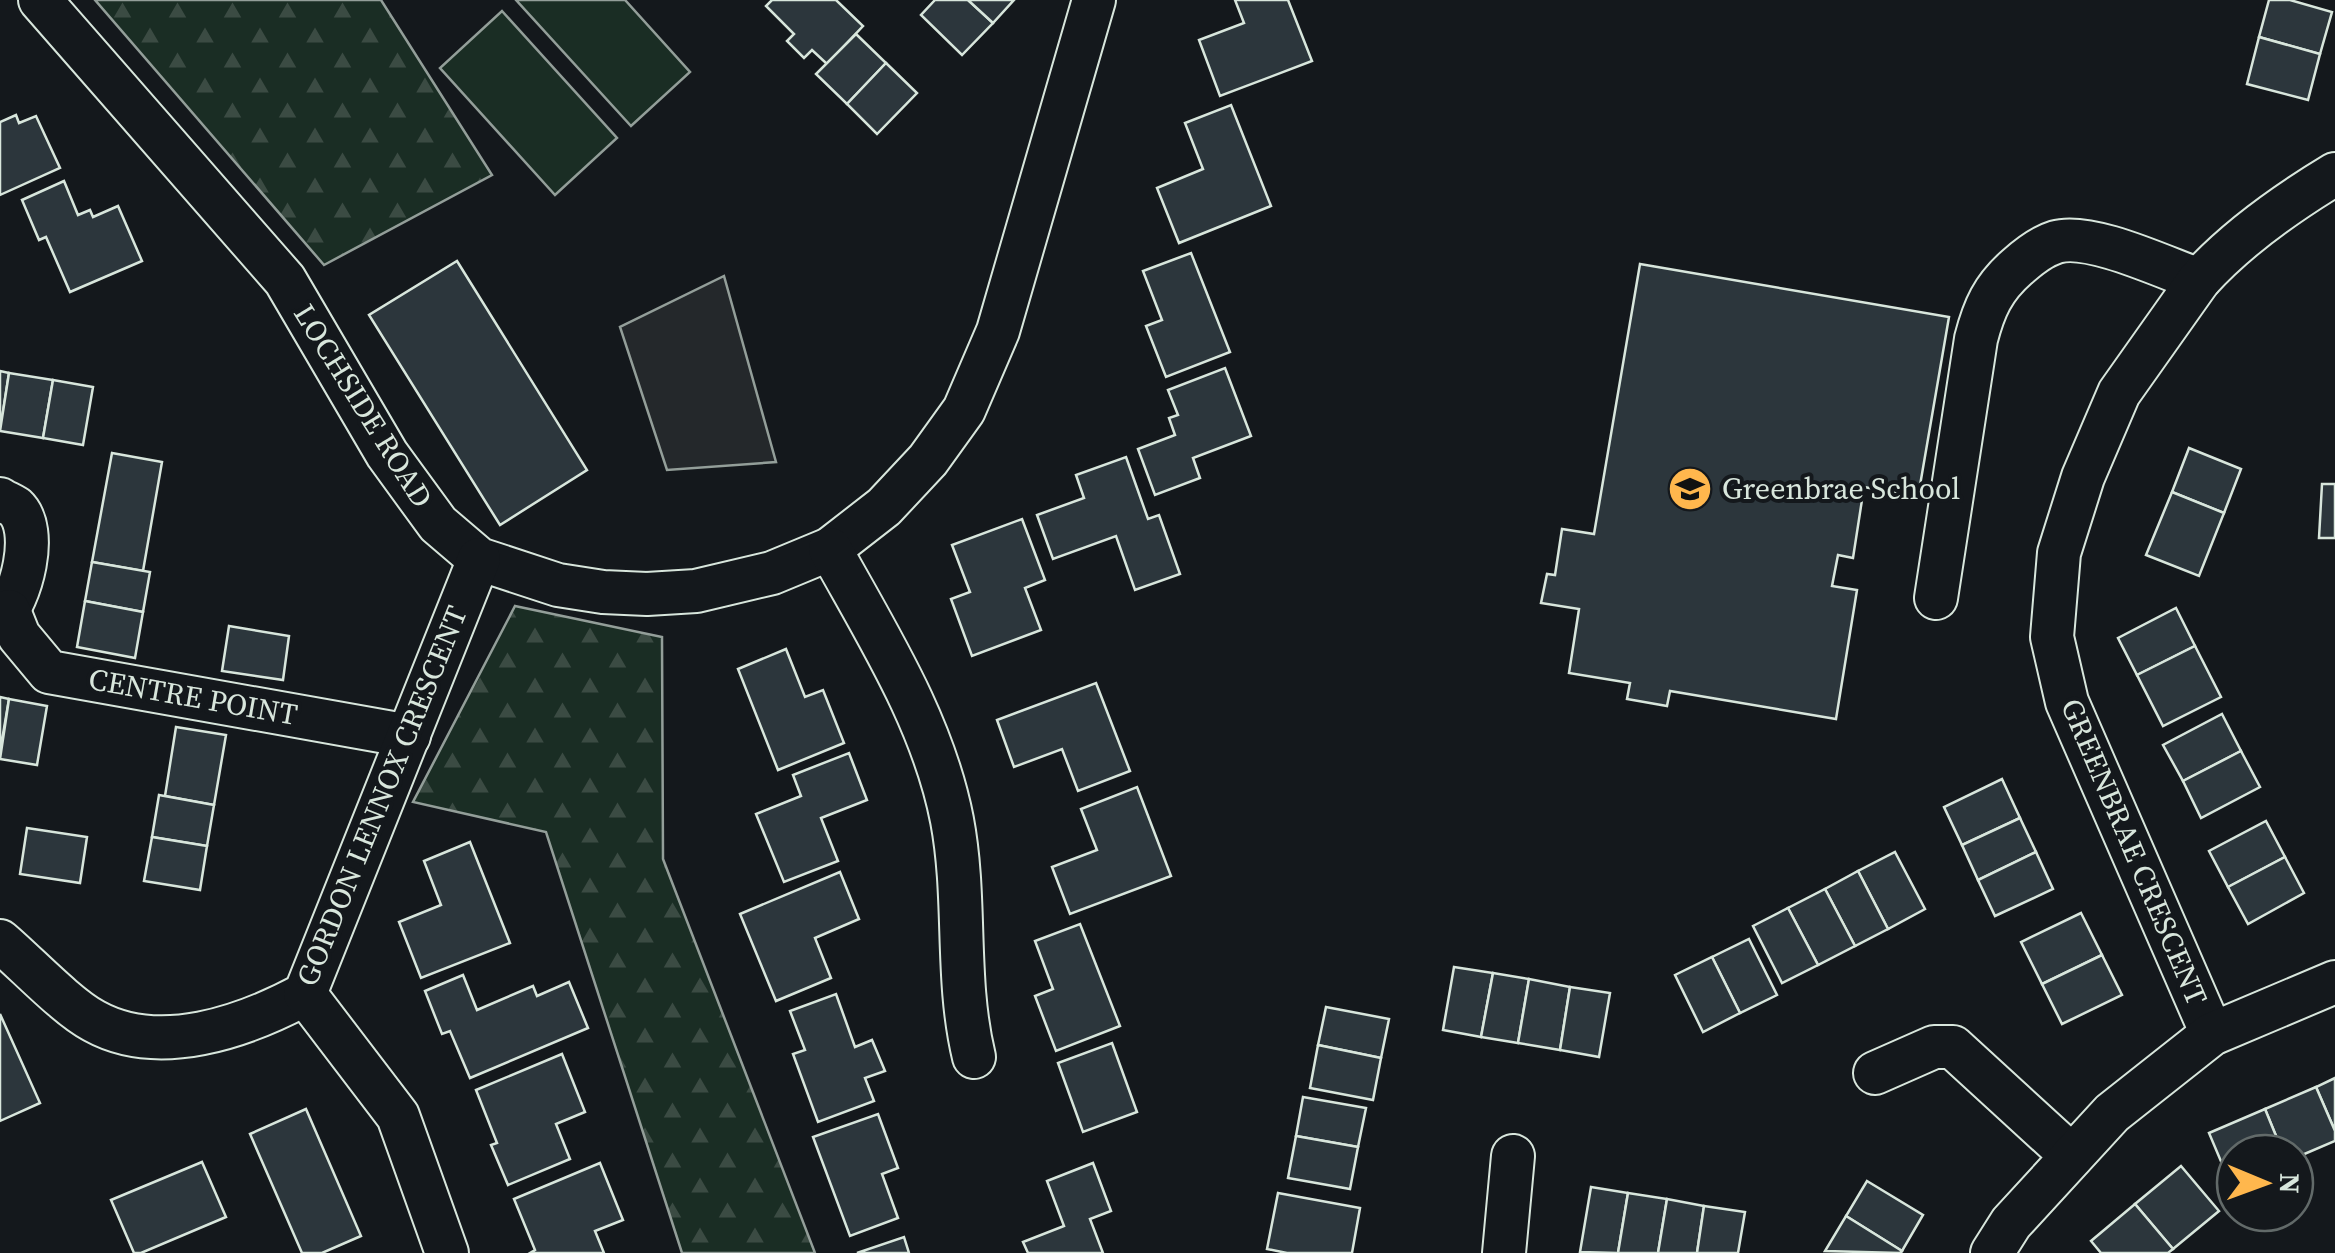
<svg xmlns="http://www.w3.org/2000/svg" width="2335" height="1253" font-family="'Source Serif 4',serif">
<defs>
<pattern id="forest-firs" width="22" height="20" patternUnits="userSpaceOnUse" patternTransform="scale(2.5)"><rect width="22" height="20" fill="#1a2d24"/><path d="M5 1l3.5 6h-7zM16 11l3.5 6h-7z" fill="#3b4b43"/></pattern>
</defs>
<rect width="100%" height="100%" fill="#14181c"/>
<g fill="url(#forest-firs)" stroke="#939e99" stroke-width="2.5">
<path d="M95 0H381L492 175 324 265Z"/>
<path d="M515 606 662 637 663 859 815 1253H682L546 832 413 802Z"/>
</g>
<g fill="#1a2d24" stroke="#939e99" stroke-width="2.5">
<path d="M516 0H625L690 72 631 126Z"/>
<path d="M502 11 617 138 555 195 440 68Z"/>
</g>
<path fill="#24282b" stroke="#939e99" stroke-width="2.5" d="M724 276 776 462 667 470 620 327Z"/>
<g fill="#2c363c" stroke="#d8e6dc" stroke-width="2.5">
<path d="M772 0H836L863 26 827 64 812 50 804 58 787 41 794 34 766 6Z"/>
<path d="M935 0H968L993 23 962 55 921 15Z"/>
<path d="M968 0H1014L993 23Z"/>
<path d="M1235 0H1288L1312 61 1220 96 1199 40 1244 23Z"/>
<path d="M2269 0H2290L2332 12 2320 54 2259 37Z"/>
<path d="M856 34 886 63 847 104 816 74Z"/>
<path d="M2259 37 2320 54 2308 100 2247 84Z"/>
<path d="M886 63 917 93 877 134 847 104Z"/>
<path d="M1231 105 1271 206 1179 243 1157 188 1203 169 1185 123Z"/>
<path d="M16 115 19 123 36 116 60 168 0 195V122Z"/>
<path d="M64 181 78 215 90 210 93 217 118 206 142 261 70 292 46 237 39 240 22 200Z"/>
<path d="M1191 253 1230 352 1166 377 1146 326 1162 320 1143 271Z"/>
<path d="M457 261 587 470 500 525 369 315Z"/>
<path d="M1640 264 1949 317 1918 497 1864 487 1853 558 1838 555 1832 586 1857 590 1836 719 1670 691 1667 706 1627 699 1630 683 1569 673 1579 609 1541 603 1547 574 1555 575 1562 529 1594 534Z"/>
<path d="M1225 368 1251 436 1193 458 1200 478 1155 495 1138 449 1175 435 1169 418 1178 415 1168 390Z"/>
<path d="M0 371 9 373 0 431Z"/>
<path d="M9 373 53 380 43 438 0 431Z"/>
<path d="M53 380 93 387 83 445 43 438Z"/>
<path d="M2189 448 2241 469 2224 513 2172 492Z"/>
<path d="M112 453 162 462 143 571 92 562Z"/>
<path d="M1126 457 1148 519 1159 515 1180 574 1135 590 1116 536 1053 559 1037 515 1084 498 1076 475Z"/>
<path d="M2322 484H2335V538H2319Z"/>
<path d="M2172 492 2224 513 2199 576 2146 555Z"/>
<path d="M1022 519 1045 580 1025 588 1041 630 972 656 951 599 970 592 952 545Z"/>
<path d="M92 562 150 572 143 612 85 601Z"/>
<path d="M85 601 143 612 135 658 77 647Z"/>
<path d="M2176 608 2195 646 2137 675 2118 638Z"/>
<path d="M229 626 289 636 283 680 222 671Z"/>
<path d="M2195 646 2221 697 2163 726 2137 675Z"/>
<path d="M786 649 805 697 823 690 844 743 778 770 738 669Z"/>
<path d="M1096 683 1130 771 1078 791 1062 749 1014 767 997 720Z"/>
<path d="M0 697 9 699 0 752Z"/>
<path d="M9 699 47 706 37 765 0 759Z"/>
<path d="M2222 714 2241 751 2183 781 2163 745Z"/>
<path d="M176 727 226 735 214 805 165 796Z"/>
<path d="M2241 751 2260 787 2201 818 2183 781Z"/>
<path d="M849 753 867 800 821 818 838 861 784 882 756 814 801 796 793 775Z"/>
<path d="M2002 779 2020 818 1962 845 1944 807Z"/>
<path d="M1137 787 1171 876 1070 914 1052 867 1097 850 1081 809Z"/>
<path d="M159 795 214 805 207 846 152 837Z"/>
<path d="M2020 818 2036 852 1978 880 1962 845Z"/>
<path d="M2266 821 2285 857 2228 887 2209 851Z"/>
<path d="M27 828 87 837 80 883 20 874Z"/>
<path d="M152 837 207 846 200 890 144 881Z"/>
<path d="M470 842 510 943 421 978 399 922 441 905 424 861Z"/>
<path d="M1895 852 1925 909 1888 929 1858 871Z"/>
<path d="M2036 852 2053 889 1995 916 1978 880Z"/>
<path d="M2285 857 2304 893 2248 924 2228 887Z"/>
<path d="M1858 871 1888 929 1855 946 1825 889Z"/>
<path d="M840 872 859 919 815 938 831 978 776 1001 740 914Z"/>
<path d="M1825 889 1855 946 1818 965 1788 908Z"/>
<path d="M1788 908 1818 965 1782 983 1753 926Z"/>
<path d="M2081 913 2102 955 2042 984 2021 942Z"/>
<path d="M1080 924 1120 1026 1056 1051 1035 996 1053 989 1035 941Z"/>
<path d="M1749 939 1777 995 1740 1013 1712 957Z"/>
<path d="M2102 955 2122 995 2062 1024 2042 984Z"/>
<path d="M1712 957 1740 1013 1703 1032 1675 975Z"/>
<path d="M1454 967 1493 973 1481 1037 1443 1030Z"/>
<path d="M1493 973 1529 979 1518 1043 1481 1037Z"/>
<path d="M463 975 477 1010 533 986 537 996 569 982 588 1028 470 1078 450 1031 442 1034 425 991Z"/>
<path d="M1529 979 1570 987 1560 1050 1518 1043Z"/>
<path d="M1570 987 1610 993 1599 1057 1560 1050Z"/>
<path d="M836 994 855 1047 872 1040 885 1071 865 1078 874 1101 818 1122 793 1054 805 1050 790 1011Z"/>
<path d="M1326 1007 1389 1019 1381 1058 1318 1045Z"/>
<path d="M0 1014 40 1103 0 1121Z"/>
<path d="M1112 1043 1137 1112 1083 1132 1058 1063Z"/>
<path d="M1318 1045 1381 1058 1373 1100 1310 1088Z"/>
<path d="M562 1054 585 1112 556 1124 570 1159 508 1185 491 1145 497 1143 476 1090Z"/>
<path d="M2335 1078V1131L2316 1087Z"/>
<path d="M2316 1087 2335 1131V1141L2295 1158V1153H2283L2265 1109Z"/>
<path d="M1303 1097 1366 1108 1358 1147 1296 1136Z"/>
<path d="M306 1109 361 1236 322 1253H302L250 1134Z"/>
<path d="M2265 1109 2283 1153H2235V1184L2231 1185 2209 1133Z"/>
<path d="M878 1114 898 1168 882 1174 898 1218 850 1236 813 1137Z"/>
<path d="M1296 1136 1358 1147 1350 1189 1288 1178Z"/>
<path d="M202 1162 226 1217 141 1253H134L111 1200Z"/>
<path d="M600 1163 623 1220 595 1231 604 1253H530L535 1250 514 1199Z"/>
<path d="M1093 1163 1111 1211 1090 1219 1103 1253H1028L1023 1242 1064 1226 1047 1181Z"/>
<path d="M2181 1166 2219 1211 2173 1249 2135 1204Z"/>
<path d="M1867 1181 1923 1215 1902 1251 1846 1216Z"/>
<path d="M1591 1187 1628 1193 1618 1253 1580 1252Z"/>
<path d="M1278 1193 1360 1208 1352 1253H1287L1267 1249Z"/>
<path d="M1628 1193 1667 1199 1658 1253H1618Z"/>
<path d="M1667 1199 1704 1206 1697 1253H1658Z"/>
<path d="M2135 1204 2173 1249 2168 1253H2101L2091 1241Z"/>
<path d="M1704 1206 1745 1212 1738 1253H1697Z"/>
<path d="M1846 1216 1902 1251 1900 1253 1825 1251Z"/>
<path d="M904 1237 909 1253H857Z"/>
</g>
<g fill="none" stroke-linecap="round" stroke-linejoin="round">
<g stroke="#d8e6dc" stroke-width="46">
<g id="minor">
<path d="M40 0 285 280 387 454 438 524 479 559 558 585 603 592 647 594 696 591 772 573 830 549 884 507 928 460 964 410 998 331 1094 0"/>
<path d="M0 499C1 500 14 506 15 507 40 530 21 599 0 621"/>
<path d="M830 549C878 636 933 722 952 820 967 899 955 979 974 1057"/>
<path d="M1936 598 1976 339C1984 308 1993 288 2017 267 2027 258 2043 246 2056 242 2090 232 2165 268 2199 280"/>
<path d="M9 611 19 636 49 672 409 736"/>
<path d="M0 941C26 963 66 1006 94 1021 159 1057 244 1027 305 994L479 559"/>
<path d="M305 994 398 1116 447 1253"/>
<path d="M2212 1034 2067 702 2052 637 2059 553 2083 477 2119 393 2199 280C2236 239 2287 203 2335 174"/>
<path d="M1875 1073 1934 1047H1953L2072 1156"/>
<path d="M1504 1253 1513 1156"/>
<path d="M1992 1253 2011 1223 2112 1113 2212 1034 2335 982"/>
</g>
</g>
<use href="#minor" stroke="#14181c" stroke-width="42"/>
</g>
<defs>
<g id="school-disc" transform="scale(2.25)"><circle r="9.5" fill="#ffb74d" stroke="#14181c"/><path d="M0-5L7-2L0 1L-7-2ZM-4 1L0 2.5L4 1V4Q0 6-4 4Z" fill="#111"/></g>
</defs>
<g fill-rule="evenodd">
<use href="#school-disc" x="1690" y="489"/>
</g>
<g text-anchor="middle" stroke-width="8" stroke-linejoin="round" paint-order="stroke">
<g font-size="30" fill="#d8e6dc" stroke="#14181c">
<text transform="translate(363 406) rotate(58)" y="10">LOCHSIDE ROAD</text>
<text transform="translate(193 697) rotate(10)" y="10">CENTRE POINT</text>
<text transform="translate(382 796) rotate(-68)" y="10">GORDON LENNOX CRESCENT</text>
<text transform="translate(2134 852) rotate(67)" y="10">GREENBRAE CRESCENT</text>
</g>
<g font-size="30" fill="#d8e6dc" stroke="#14181c" text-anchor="start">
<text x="1722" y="499">Greenbrae School</text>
</g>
</g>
<g transform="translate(2265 1183) rotate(91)"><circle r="48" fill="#14181c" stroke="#626a69" stroke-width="2.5"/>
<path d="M0-8L18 38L0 25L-18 38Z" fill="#ffb74d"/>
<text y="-15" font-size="28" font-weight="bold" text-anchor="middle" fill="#d8e6dc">N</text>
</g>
</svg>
